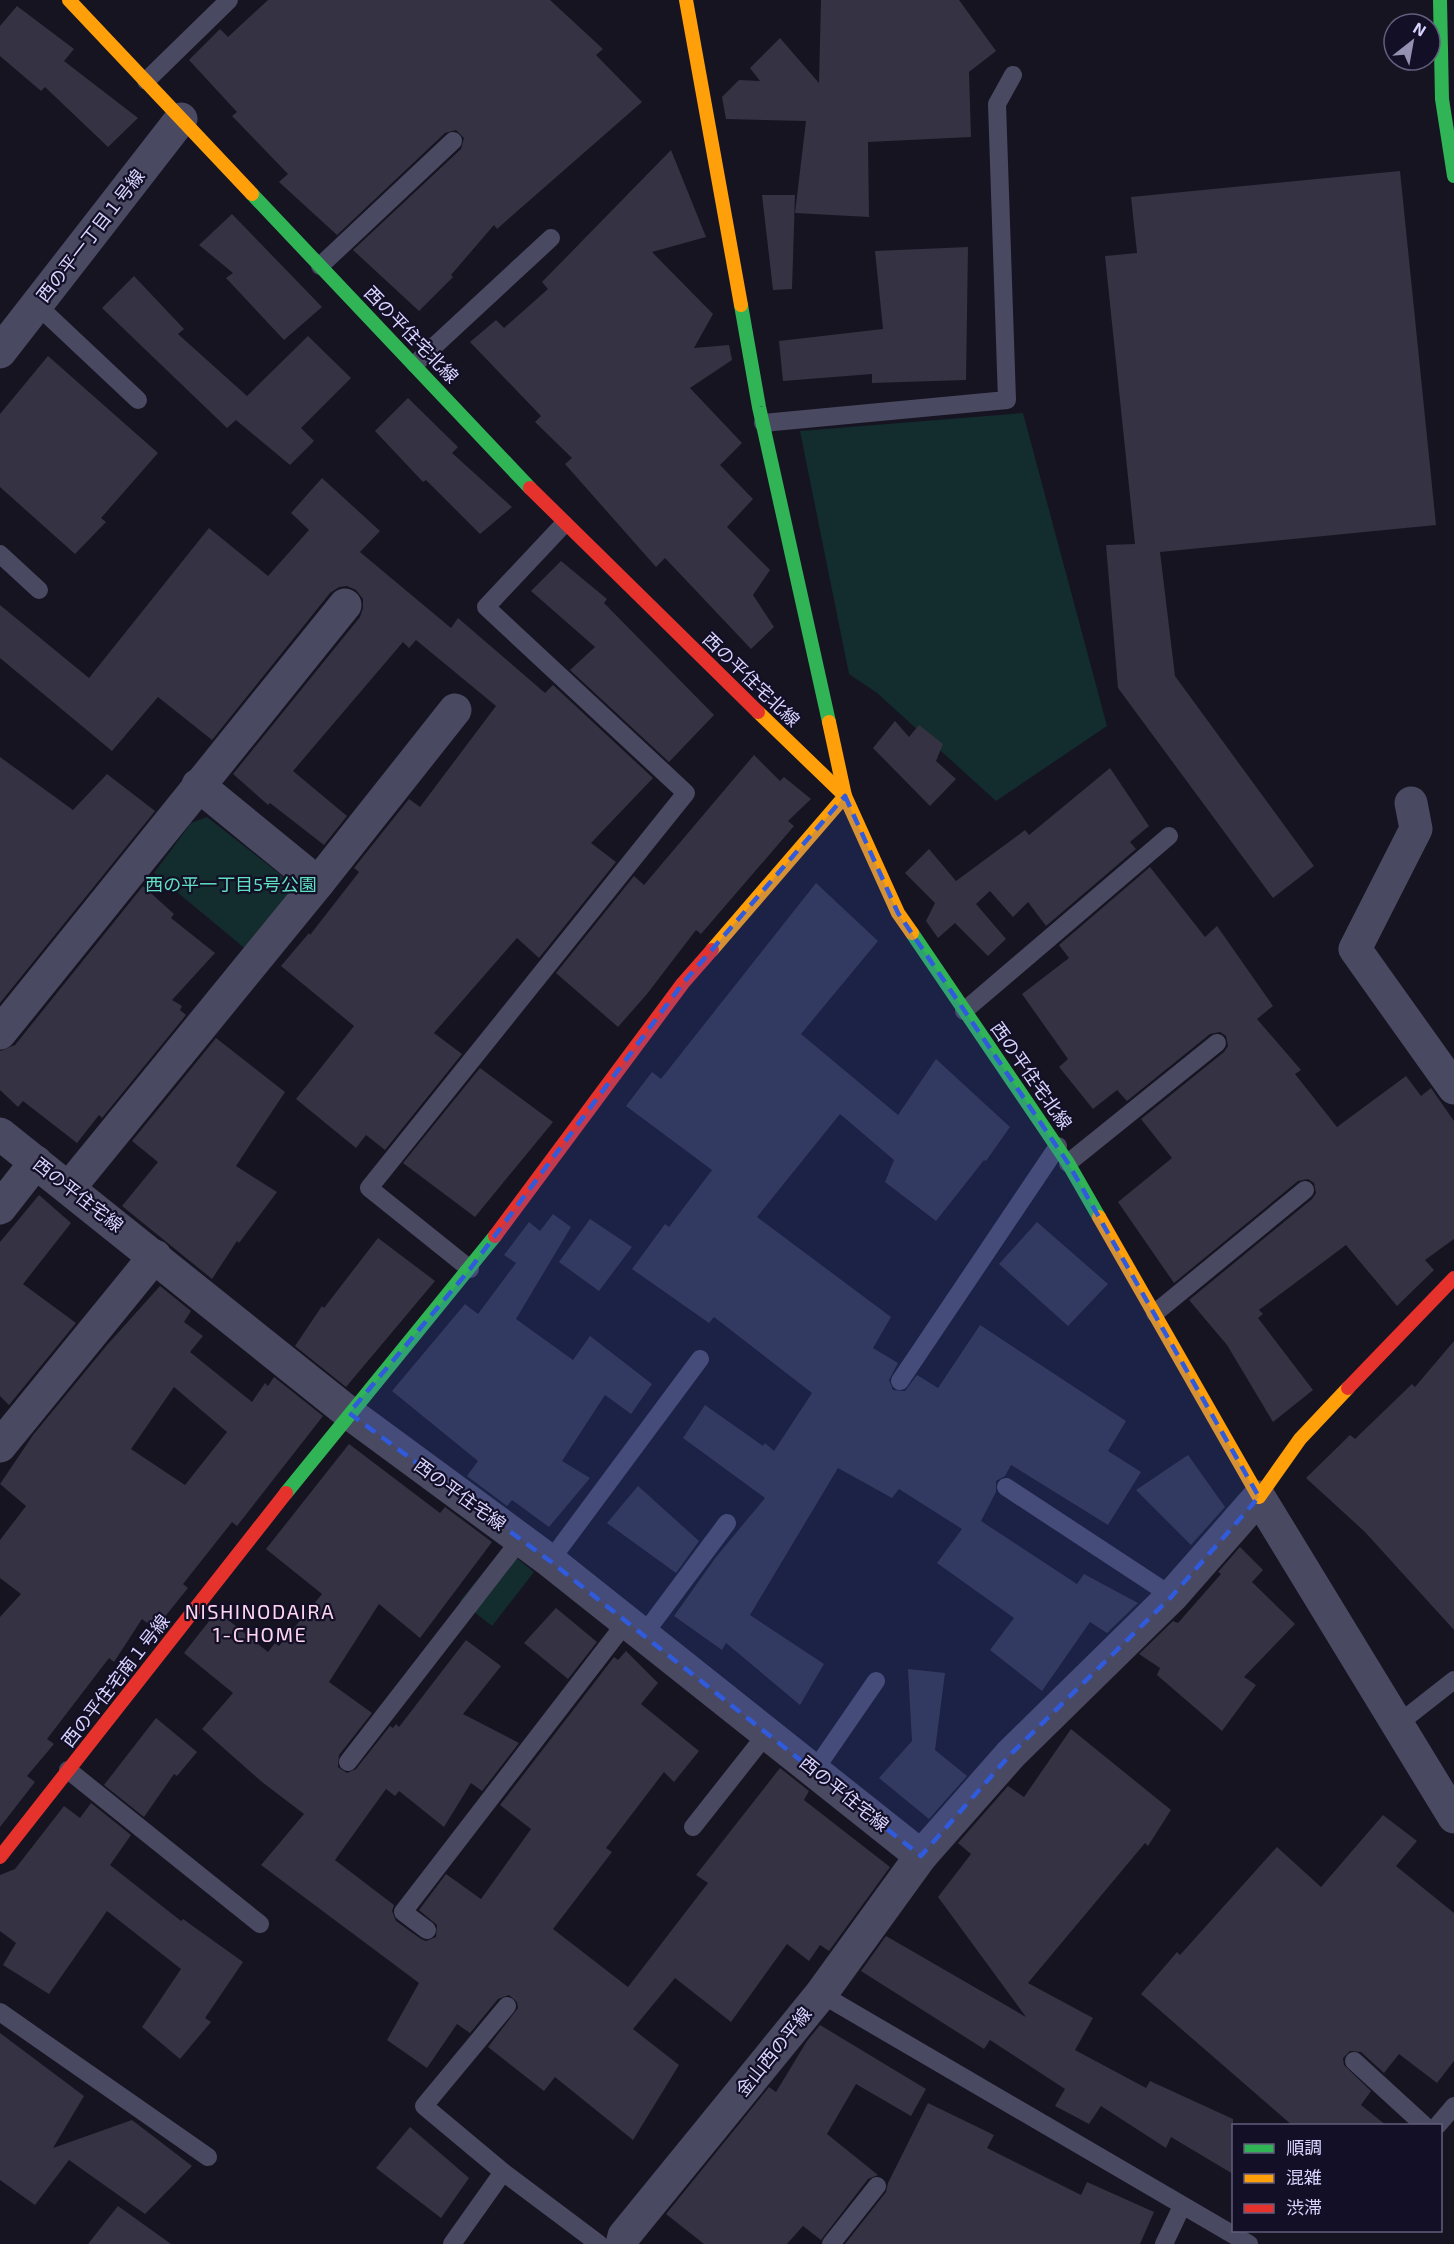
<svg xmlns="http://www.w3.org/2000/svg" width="1454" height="2244" font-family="'Exo 2','Noto Sans JP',sans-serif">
<rect width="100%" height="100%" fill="#161421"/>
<g fill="#132c2d">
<path d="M1023 413 1107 726 996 801 877 693 849 674 800 431Z"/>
<path d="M207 817 285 878 291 890 248 951 154 873 191 823Z"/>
<path d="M513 1555 534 1572 492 1626 460 1601 496 1557Z"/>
</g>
<g fill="#343243" fill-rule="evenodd">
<path d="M268 0H550L603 49 596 55 642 102 497 229 494 225 451 275 453 277 419 311 353 250 461 149 464 138 456 130 445 133 337 235 279 182 288 174 232 116 237 112 189 60 220 29 228 37Z"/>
<path d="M821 0H959L996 51 969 72 971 137 868 142 869 217 795 213 806 121 726 119 722 97 739 80 760 81 750 68 780 38 819 83Z"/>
<path d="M17 6 74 49 64 61 138 118 108 147 45 87 41 91 0 56V26Z"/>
<path d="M671 150 706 237 652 252 713 314 694 348 729 345 732 360 690 388 742 443 720 465 753 499 727 527 770 570 753 595 774 627 751 649 665 558 656 567 565 464 572 458 535 422 541 416 470 342 496 320 504 328 548 289 542 282Z"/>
<path d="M1400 171 1436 525 1160 552 1175 676 1314 866 1273 898 1118 688 1106 545 1135 544 1105 256 1137 253 1131 197Z"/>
<path d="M762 195H795L792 289 773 290Z"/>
<path d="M232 214 322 307 284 340 226 278 233 273 199 245Z"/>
<path d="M968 247 966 380 872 383V374L783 381 779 341 883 329 875 251Z"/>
<path d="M134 276 184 329 178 334 247 396 308 336 351 378 301 428 314 441 290 465 236 420 227 428 102 308Z"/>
<path d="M48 356 158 453 101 518 106 522 75 554 0 487V414Z"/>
<path d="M408 398 458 447 452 453 512 507 480 534 426 480 423 482 375 431Z"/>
<path d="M322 478 380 531 360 552 451 628 458 618 545 693 553 685 653 778 591 843 616 862 539 958 517 938 434 1033 462 1054 385 1150 366 1135 356 1148 296 1099 354 1026 281 966 309 933 310 935 359 872 354 868 409 799 420 807 496 706 416 640 409 648 403 642 293 771 347 816 324 845 270 803 268 805 233 774 360 617 363 608V599L356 590 347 586 339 587 330 593 212 740 158 697 112 751 0 658V605L89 678 209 528 268 576 309 530 291 513Z"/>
<path d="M561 561 607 599 604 603 714 715 669 762 570 670 595 647 531 591Z"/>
<path d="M895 721 909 737 919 725 943 744 936 761 956 779 930 806 873 748Z"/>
<path d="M754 755 780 781 784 777 811 799 788 821 794 826 701 934 696 930 647 994 618 1027 556 973 634 876 644 885Z"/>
<path d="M0 757 73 810 107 774 155 811 0 1003Z"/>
<path d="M1110 768 1149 826 1130 842 1136 849 1046 926 1028 902 1013 917 990 891 976 904 1006 939 988 956 955 923 938 938 926 921 935 903 905 873 929 849 956 881 1025 830 1029 835Z"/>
<path d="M1150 867 1205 937 1217 926 1273 1006 1257 1019 1301 1070 1295 1074 1337 1127 1406 1076 1421 1096 1431 1088 1454 1121V1239L1425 1260 1434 1270 1397 1306 1346 1245 1259 1310 1263 1314 1258 1318 1313 1390 1273 1422 1227 1345 1189 1300 1312 1199 1316 1193 1314 1183 1308 1179 1298 1181 1174 1283 1118 1202 1172 1158 1141 1119 1224 1052 1228 1046 1226 1036 1220 1032 1210 1034 1127 1101 1117 1090 1093 1109 1059 1067 1068 1059 1022 994 1069 958 1059 945Z"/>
<path d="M816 883 878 941 801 1034 898 1115 936 1059 1010 1127 986 1161 984 1160 936 1221 885 1182 894 1160 840 1114 757 1217 891 1317 873 1348 898 1363 889 1380 893 1390 905 1391 917 1375 938 1388 980 1325 1126 1421 1108 1451 1141 1472 1108 1525 1011 1465 1005 1476 996 1481V1492L981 1521 1077 1584 1084 1574 1138 1603 1107 1633 1090 1622 1042 1691 990 1650 1014 1618 937 1563 962 1529 899 1489 892 1498 838 1468 750 1615 824 1664 800 1705 726 1643 722 1650 674 1616 716 1557 765 1498 683 1438 705 1405 763 1446 765 1443 774 1451 812 1393 714 1317 709 1323 632 1269 665 1224 669 1227 712 1170 626 1106 652 1072 661 1079Z"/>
<path d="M143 886 174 914 171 918 215 953 172 1000 182 1006 180 1010 186 1015 102 1118 99 1115 77 1143 23 1101 18 1107 0 1090V1051L15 1045Z"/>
<path d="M216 1038 285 1092 236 1166 277 1192 239 1243 237 1241 212 1279 122 1206 158 1162 132 1141Z"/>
<path d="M480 1068 553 1122 475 1217 403 1163Z"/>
<path d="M39 1195 71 1223 23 1284 76 1323 9 1405 0 1396V1242Z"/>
<path d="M553 1214 571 1227 516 1319 573 1360 590 1336 652 1384 631 1414 605 1395 562 1461 590 1478 549 1527 512 1500 507 1506 467 1476 478 1461 392 1391 465 1304 478 1314 516 1263 504 1255 529 1222 540 1231Z"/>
<path d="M590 1219 632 1247 599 1291 559 1262Z"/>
<path d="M1037 1222 1108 1284 1068 1326 999 1264Z"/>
<path d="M378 1238 435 1281 346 1387 295 1346 322 1306 324 1308Z"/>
<path d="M160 1286 191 1311 184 1322 203 1336 190 1352 252 1402 265 1383 268 1386 274 1377 323 1416 237 1526 232 1522 183 1584 188 1588 155 1629 142 1619 114 1662 109 1658 47 1739 54 1744 27 1776 35 1782 0 1827V1617L21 1594 0 1578V1540L26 1506 0 1484 33 1435 107 1345ZM174 1387 227 1432 185 1485 131 1449Z"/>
<path d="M1454 1341V1630L1365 1532 1306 1478 1350 1435 1355 1439 1412 1384 1415 1387Z"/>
<path d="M349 1444 440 1513 445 1507 492 1542 420 1638 379 1604 329 1682 372 1713 339 1755 338 1767 347 1773 356 1769 390 1726 393 1728 396 1724 399 1727 466 1640 501 1666 463 1714 519 1743 482 1791 471 1783 444 1827 399 1791 395 1796 386 1789 335 1860 394 1905 392 1911 396 1921 421 1939 426 1941 436 1937 437 1925 419 1910 446 1874 481 1899 531 1829 500 1805 614 1657 618 1660 626 1651 658 1683 641 1704 699 1751 674 1782 664 1772 606 1848 612 1852 553 1929 628 1987 708 1883 696 1875 780 1768 809 1791 804 1800 890 1867 829 1951 820 1945 809 1961 787 1944 731 2022 675 1978 633 2029 679 2065 633 2140 555 2077 544 2091 488 2047 518 2008 517 2002 509 1995 498 1999 470 2033 457 2024 427 2068 387 2040 419 1983 261 1865 304 1814 262 1782 202 1729 233 1693 184 1653 217 1611 268 1652 275 1643 279 1646 322 1594 266 1549Z"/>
<path d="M1188 1455 1225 1507 1191 1545 1136 1490Z"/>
<path d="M638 1486 699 1541 676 1573 607 1523Z"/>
<path d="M1240 1547 1263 1570 1252 1582 1295 1624 1244 1677 1256 1685 1222 1731 1157 1675 1160 1668 1139 1654 1173 1621 1178 1623 1221 1574 1218 1572Z"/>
<path d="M556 1608 597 1642 568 1679 524 1643Z"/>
<path d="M908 1669 945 1673 935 1750 967 1776 929 1819 879 1778 912 1741Z"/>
<path d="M156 1718 197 1752 177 1776 174 1774 144 1817 104 1785Z"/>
<path d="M1071 1729 1171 1810 1148 1846 1145 1843 1028 1983 1093 2018 1075 2050 1146 2088 1150 2081 1233 2119V2174L1171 2137 1166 2148 1101 2106 1089 2124 1055 2106 1065 2089 990 2040 984 2049 861 1971 886 1936 1026 2017 938 1897 971 1854 958 1843 1008 1786 1024 1797Z"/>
<path d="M91 1803 131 1835 110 1865 181 1921 183 1919 243 1962 205 2018 211 2022 180 2059 142 2027 181 1969 107 1911 49 1994 3 1965 16 1943 0 1931V1875L15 1869 64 1806 80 1818Z"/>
<path d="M1383 1815 1417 1841 1396 1866 1454 1913V2061L1437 2083 1399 2054 1384 2073 1361 2052 1350 2051 1343 2058 1344 2065 1371 2091 1361 2105 1387 2126H1293L1141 1994 1177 1952 1180 1955 1277 1847 1321 1887Z"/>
<path d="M820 2025 926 2089 911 2116 856 2084 827 2134 878 2175 868 2179 821 2240 803 2226 787 2244H704L666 2214 769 2087 776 2092 807 2041Z"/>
<path d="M0 2033 84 2096 53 2148 132 2120 192 2166 145 2214 69 2160 35 2205 0 2180Z"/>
<path d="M928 2103 994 2135 987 2148 1081 2195 1087 2182 1154 2212 1140 2244H845L886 2192 888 2183Z"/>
<path d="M410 2127 469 2178 441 2218 376 2168Z"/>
<path d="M118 2206 171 2244H88Z"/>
</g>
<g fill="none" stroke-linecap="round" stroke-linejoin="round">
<g stroke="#4a4962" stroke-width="18">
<path d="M146 81 229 0"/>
<path d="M320 266 453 141"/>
<path d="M37 305 138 400"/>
<path d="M415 364 551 238"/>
<path d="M763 423 1007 400 997 104 1013 75"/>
<path d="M0 554 39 590"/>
<path d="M964 1011 1169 836"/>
<path d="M1068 1163 1217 1043"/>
<path d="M470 1269 369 1188 686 793 486 607 564 524"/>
<path d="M1155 1313 1305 1190"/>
<path d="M900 1381 1058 1146"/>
<path d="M1006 1487 1172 1596"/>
<path d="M550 1561 700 1359"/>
<path d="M644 1634 727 1523"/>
<path d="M1398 1724 1454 1680"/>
<path d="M348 1762 520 1540"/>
<path d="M68 1770 260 1924"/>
<path d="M814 1771 876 1681"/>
<path d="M693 1827 768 1732"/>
<path d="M427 1930 403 1912 627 1621"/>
<path d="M821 1994 1249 2244"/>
<path d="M507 2006 424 2106 503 2172 599 2244"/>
<path d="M0 2012 208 2157"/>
<path d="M1354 2061 1425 2126"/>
<path d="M1437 2126 1454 2106"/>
<path d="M452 2244 503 2172"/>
<path d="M831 2244 877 2186"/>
<path d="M1164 2244 1182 2206"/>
</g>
<g stroke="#4a4962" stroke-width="33">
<path d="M0 352 181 119"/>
<path d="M198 785 318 883"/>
<path d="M1411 803 1416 829 1355 949 1454 1088"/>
<path d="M0 1033 345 605"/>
<path d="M0 1134 349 1413 550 1561 921 1856"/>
<path d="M69 1188 318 883 455 710"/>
<path d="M0 1208 36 1162"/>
<path d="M0 1446 155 1256"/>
<path d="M622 2244 624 2236 821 1994 921 1856 1011 1754 1172 1596 1259 1497 1454 1817"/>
</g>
<g stroke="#30b455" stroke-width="14">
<path d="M1440 0 1442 99 1454 176"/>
<path d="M252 194 530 488"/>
<path d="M741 305 759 407 829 722"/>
<path d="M912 933 1068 1163 1099 1217"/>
<path d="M286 1493 495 1236"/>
</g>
<g stroke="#ff9f0a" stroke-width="14">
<path d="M69 0 252 194"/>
<path d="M686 0 741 305"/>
<path d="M758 712 845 796 898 913 912 933"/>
<path d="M712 950 845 796 829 722"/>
<path d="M1099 1217 1259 1497 1300 1439 1348 1388"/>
</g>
<g stroke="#e5322d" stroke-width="14">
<path d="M530 488 758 712"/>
<path d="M495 1236 683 983 712 950"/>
<path d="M1348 1388 1454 1278"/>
<path d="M0 1857 286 1493"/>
</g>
</g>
<path fill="#305bdc" fill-opacity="0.2" stroke="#305bdc" stroke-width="4.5" stroke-dasharray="12 8" stroke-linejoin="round" d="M845 796 898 913 1068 1163 1259 1497 1172 1596 1011 1754 921 1856 550 1561 349 1413 470 1269 683 983Z"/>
<g text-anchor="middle" stroke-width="4.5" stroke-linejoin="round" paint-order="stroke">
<g font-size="18" fill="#d9d4ff" stroke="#130f26">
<text transform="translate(91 236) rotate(-52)" y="6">西の平一丁目１号線</text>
<text transform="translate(411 335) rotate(46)" y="6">西の平住宅北線</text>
<text transform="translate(751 680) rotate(44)" y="6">西の平住宅北線</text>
<text transform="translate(1031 1076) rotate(55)" y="6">西の平住宅北線</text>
<text transform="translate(78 1195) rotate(38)" y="6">西の平住宅線</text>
<text transform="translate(460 1495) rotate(36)" y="6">西の平住宅線</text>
<text transform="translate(116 1681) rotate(-52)" y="6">西の平住宅南１号線</text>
<text transform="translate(844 1794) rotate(39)" y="6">西の平住宅線</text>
<text transform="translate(774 2052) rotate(-51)" y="6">金山西の平線</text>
</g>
<g font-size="18" fill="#5fe0c0" stroke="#130f26">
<text x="231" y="891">西の平一丁目5号公園</text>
</g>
<g font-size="20" letter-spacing="1.5" fill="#ffd6f0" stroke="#130f26">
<text x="260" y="1619">NISHINODAIRA<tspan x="260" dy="23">1-CHOME</tspan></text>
</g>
</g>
<rect x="1232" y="2124" width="210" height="108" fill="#130f26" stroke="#625e7d" stroke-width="1.5"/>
<rect x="1244" y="2144" width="30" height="9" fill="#30b455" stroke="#625e7d" stroke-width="1.5"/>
<text x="1286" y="2154" font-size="18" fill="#d9d4ff">順調</text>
<rect x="1244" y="2174" width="30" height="9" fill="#ff9f0a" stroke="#625e7d" stroke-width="1.5"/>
<text x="1286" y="2184" font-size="18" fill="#d9d4ff">混雑</text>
<rect x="1244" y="2204" width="30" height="9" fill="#e5322d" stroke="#625e7d" stroke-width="1.5"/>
<text x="1286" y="2214" font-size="18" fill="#d9d4ff">渋滞</text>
<g transform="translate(1412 42) rotate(31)"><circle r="28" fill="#130f26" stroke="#625e7d" stroke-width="1.5"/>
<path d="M0-4.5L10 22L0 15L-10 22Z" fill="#9591b1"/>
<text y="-9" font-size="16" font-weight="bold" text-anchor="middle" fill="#d9d4ff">N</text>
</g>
</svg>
